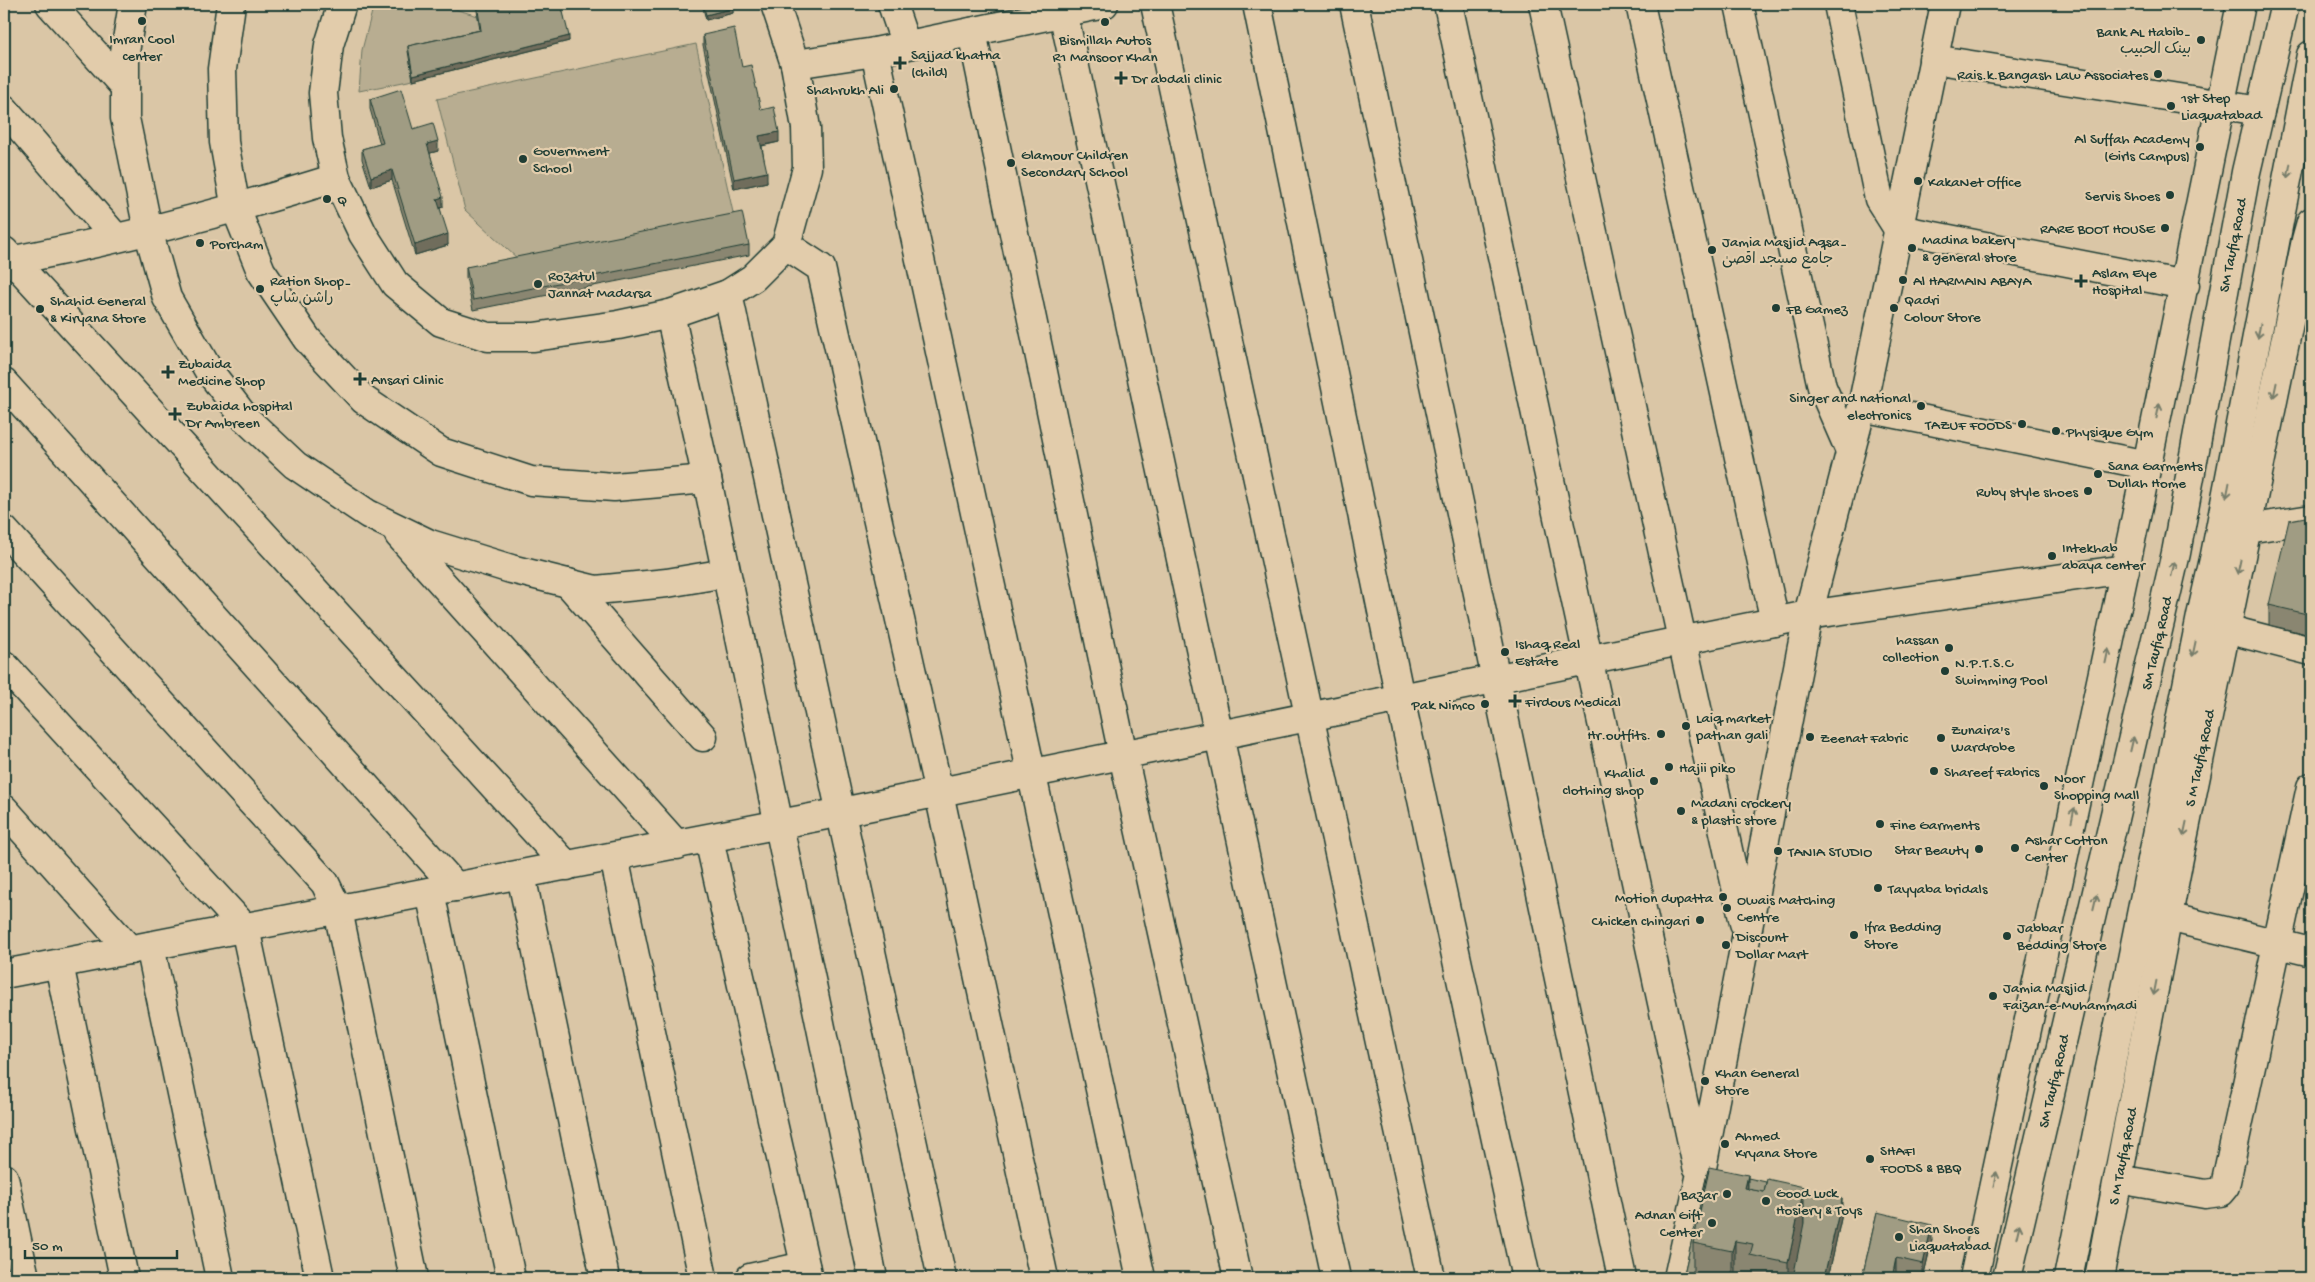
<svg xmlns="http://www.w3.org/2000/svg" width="2315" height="1282" font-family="'Gochi Hand','Playpen Sans Arabic',sans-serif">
<rect width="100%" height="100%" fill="#dac6a6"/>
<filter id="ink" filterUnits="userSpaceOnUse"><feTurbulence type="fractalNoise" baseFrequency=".02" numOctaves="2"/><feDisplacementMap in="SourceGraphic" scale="10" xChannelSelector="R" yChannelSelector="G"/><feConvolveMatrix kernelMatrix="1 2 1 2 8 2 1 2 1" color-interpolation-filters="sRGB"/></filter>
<g filter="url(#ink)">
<g fill="#b8ad91" stroke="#6c7562">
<path d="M374 4H438L478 16 481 35 413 80 359 91 362 50Z"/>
<path d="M696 44 734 217 519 260 465 210 437 99Z"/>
</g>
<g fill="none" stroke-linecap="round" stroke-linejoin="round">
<g stroke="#1f3d34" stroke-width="31">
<g id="minor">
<path d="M50 4 125 87"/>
<path d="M133 4 125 52V118L148 230 167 298 209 371 246 419 295 465 368 514 430 544 511 569 596 590 667 583 726 573"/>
<path d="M231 4 222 69 224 142 236 209 261 271 307 339 364 400 441 452 531 481 614 487 707 479"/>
<path d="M342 4 329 45 323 93 327 138 336 178 363 234 395 284 441 322 488 337H534L618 325 670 314 728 294 753 278 786 245 807 168 806 128 795 64 775 4"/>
<path d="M892 4 906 45"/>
<path d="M1155 4 1431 1278"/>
<path d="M1257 4 1400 698 1526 1278"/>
<path d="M1354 4 1622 1278"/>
<path d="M1448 4 1697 1166"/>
<path d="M1543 4 1744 923"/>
<path d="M1640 4 1775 622"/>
<path d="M1739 4 1822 387 1850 451"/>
<path d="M1838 4 1879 199 1898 229 2185 285"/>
<path d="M1063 12 1336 1278"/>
<path d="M972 32 1123 755 1238 1278"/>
<path d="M875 52 1141 1278"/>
<path d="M1933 59 2260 111"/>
<path d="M795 64 875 52 1104 4"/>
<path d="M4 109 116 238"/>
<path d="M786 245 821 268 939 793 1044 1278"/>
<path d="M4 251 567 866"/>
<path d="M4 262C116 241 227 212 336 178"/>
<path d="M728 294 942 1278"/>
<path d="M670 314 707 479 873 1278"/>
<path d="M4 383 456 887"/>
<path d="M1862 407 2147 465"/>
<path d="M2247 529 2311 519"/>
<path d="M4 530 325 883 338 910 414 1278"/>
<path d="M399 535 677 845"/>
<path d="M568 583 703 737"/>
<path d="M2226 629 2311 651"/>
<path d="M4 665 245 928 320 1278"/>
<path d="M4 809 130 950"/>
<path d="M709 839 808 1278"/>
<path d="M614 857 703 1278"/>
<path d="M521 875 605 1278"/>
<path d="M430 892 511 1278"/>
<path d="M2168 917 2311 952"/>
<path d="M150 946 220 1278"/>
<path d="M59 964 124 1278"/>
<path d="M4 974 842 812 1808 615 2125 569"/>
<path d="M4 1178 25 1278"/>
<path d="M2118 1179 2205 1194 2220 1192 2225 1186 2311 787"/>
<path d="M750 1278 805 1266"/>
<path d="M1678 1278 1700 1178 1808 615 1862 407 1945 4"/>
</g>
</g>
<g stroke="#1f3d34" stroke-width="31">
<g id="major">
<path d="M1974 1278 2147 465 2241 4"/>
<path d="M2099 1278 2179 858 2306 240 2311 222"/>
</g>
</g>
<g stroke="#1f3d34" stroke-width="31">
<g id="highway">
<path d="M2007 1278 2176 553 2246 172 2285 4"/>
<path d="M2068 1278 2201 616 2215 555 2311 55"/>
</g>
</g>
<use href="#minor" stroke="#e2ccab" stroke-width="28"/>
<use href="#major" stroke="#e2ccab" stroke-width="28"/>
<use href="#highway" stroke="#e2ccab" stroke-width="28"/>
</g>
<g fill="#8a8671" stroke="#1f3d34">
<path d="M476 4H561L569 41 413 80 408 51V46L480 30Z"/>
<path d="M702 4H732L733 13 706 20Z"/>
<path d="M703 35 742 67 761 110 779 142 762 146 767 182 734 189 703 45Z"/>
<path d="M370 99 413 129 438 151 430 153 443 207 440 208 448 245 415 255 392 180 371 187 362 159V149L380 144 370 109Z"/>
<path d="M749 245V255L473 310 466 277V267Z"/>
<path d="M2311 516V635L2269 625V605Z"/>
<path d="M1708 1170 1804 1191 1842 1214 1828 1278H1831H1683Z"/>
<path d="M1877 1212 1932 1240 1923 1278H1918L1896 1274 1895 1278H1862Z"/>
</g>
<g fill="#706d5c" stroke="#1f3d34">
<path d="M733 8V13L706 20V15Z"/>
<path d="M569 36V41L413 80V75Z"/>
<path d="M779 132V142L759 146V136Z"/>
<path d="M438 141V151L427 154V144Z"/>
<path d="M392 170V180L371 187V177Z"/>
<path d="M767 172V182L734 189V179Z"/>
<path d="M443 197V207L437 209V199Z"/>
<path d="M448 234V245L415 255V245Z"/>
<path d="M1748 1175V1224L1745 1188Z"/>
<path d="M1804 1187V1238L1796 1278H1788V1263Z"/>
<path d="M1842 1199V1214L1828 1278 1824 1277Z"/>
<path d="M1932 1225V1240L1923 1278V1264Z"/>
<path d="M1735 1241V1278H1732V1251Z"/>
<path d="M1896 1258V1274L1895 1278H1892Z"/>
</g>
<g fill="#a09c83" stroke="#1f3d34">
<path d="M477 4H561L569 36 413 75 408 46 481 30Z"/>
<path d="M703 4H732L733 8 706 15Z"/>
<path d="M734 28 742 67 751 65 761 110 774 107 779 132 759 136 767 172 734 179 703 35Z"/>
<path d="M401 89 413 129 433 123 438 141 427 144 443 197 437 199 448 234 415 245 392 170 371 177 362 149 383 143 370 99Z"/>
<path d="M742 212 749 245 473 300 466 267Z"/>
<path d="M2311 516V615L2269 605 2289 520Z"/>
<path d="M1709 1167 1748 1175 1745 1188 1764 1192 1767 1179 1804 1187 1788 1263 1750 1255 1753 1244 1735 1241 1732 1251 1693 1243Z"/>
<path d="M1708 1170H1709L1693 1243V1278H1683Z"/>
<path d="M1748 1178 1766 1182 1764 1192 1748 1189Z"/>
<path d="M1804 1191 1842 1199 1824 1277 1831 1278H1793L1804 1223Z"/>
<path d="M1877 1212 1932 1225 1923 1264 1896 1258 1892 1278H1862Z"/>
<path d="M1735 1276 1745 1278H1734Z"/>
</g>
<defs><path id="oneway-shaft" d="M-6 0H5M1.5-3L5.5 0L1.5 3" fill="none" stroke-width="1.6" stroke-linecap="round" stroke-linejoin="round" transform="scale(1.25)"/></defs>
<g stroke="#777d6a">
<use href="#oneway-shaft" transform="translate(2289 171) rotate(100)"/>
<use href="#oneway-shaft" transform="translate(2259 331) rotate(101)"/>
<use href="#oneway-shaft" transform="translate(2275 390) rotate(102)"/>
<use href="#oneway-shaft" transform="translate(2158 411) rotate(-78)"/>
<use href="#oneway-shaft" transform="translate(2228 490) rotate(101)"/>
<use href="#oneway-shaft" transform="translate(2239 567) rotate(102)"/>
<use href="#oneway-shaft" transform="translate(2173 569) rotate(-77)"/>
<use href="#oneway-shaft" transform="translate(2194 649) rotate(102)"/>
<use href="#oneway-shaft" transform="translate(2107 656) rotate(-78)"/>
<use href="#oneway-shaft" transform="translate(2132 744) rotate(-77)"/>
<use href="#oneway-shaft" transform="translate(2073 815) rotate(-78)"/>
<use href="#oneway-shaft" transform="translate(2185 829) rotate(102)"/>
<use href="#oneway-shaft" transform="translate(2095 902) rotate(-77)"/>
<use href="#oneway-shaft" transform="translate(2155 988) rotate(101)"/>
<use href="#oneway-shaft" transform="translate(1995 1179) rotate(-78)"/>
<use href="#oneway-shaft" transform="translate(2018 1231) rotate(-77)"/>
</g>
</g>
<g fill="#1f3d34" stroke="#e2ccab" stroke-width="2">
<circle cx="142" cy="21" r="5"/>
<circle cx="1105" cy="22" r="5"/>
<circle cx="2201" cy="40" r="5"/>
<path d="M897.5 55.5h5v5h5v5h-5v5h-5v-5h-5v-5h5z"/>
<circle cx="2158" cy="74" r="5"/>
<path d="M1118.5 70.5h5v5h5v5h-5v5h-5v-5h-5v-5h5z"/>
<circle cx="894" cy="89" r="5"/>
<circle cx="2171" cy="106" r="5"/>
<circle cx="2200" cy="147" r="5"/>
<circle cx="523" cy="159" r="5"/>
<circle cx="1011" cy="163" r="5"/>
<circle cx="1918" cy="181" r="5"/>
<circle cx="2170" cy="195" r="5"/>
<circle cx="327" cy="199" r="5"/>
<circle cx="2165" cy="228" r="5"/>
<circle cx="200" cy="243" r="5"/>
<circle cx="1912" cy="248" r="5"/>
<circle cx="1712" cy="250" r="5"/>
<circle cx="1903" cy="280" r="5"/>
<path d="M2078.5 273.5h5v5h5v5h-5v5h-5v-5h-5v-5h5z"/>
<circle cx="538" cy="284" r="5"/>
<circle cx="260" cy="289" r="5"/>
<circle cx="1776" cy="308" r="5"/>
<circle cx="1894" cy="308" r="5"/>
<circle cx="40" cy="309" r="5"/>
<path d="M165.5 364.5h5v5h5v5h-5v5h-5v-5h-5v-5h5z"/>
<path d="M357.5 371.5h5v5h5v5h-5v5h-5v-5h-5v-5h5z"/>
<circle cx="1921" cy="406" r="5"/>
<path d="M172.5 406.5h5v5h5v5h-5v5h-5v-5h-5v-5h5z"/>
<circle cx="2022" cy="424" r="5"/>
<circle cx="2056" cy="431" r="5"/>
<circle cx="2098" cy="474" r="5"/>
<circle cx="2088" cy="491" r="5"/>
<circle cx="2052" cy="556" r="5"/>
<circle cx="1949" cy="648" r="5"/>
<circle cx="1505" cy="652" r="5"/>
<circle cx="1945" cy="671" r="5"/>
<path d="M1512.5 693.5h5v5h5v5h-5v5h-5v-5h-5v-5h5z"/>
<circle cx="1485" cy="704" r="5"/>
<circle cx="1686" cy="726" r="5"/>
<circle cx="1661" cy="734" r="5"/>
<circle cx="1810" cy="737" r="5"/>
<circle cx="1941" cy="738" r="5"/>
<circle cx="1669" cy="767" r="5"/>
<circle cx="1934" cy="771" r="5"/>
<circle cx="1654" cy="781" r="5"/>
<circle cx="2044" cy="786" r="5"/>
<circle cx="1681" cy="811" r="5"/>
<circle cx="1880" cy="824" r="5"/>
<circle cx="2015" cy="848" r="5"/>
<circle cx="1979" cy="849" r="5"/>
<circle cx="1778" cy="851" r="5"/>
<circle cx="1878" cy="888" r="5"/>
<circle cx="1723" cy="897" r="5"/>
<circle cx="1727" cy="908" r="5"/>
<circle cx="1700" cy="920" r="5"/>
<circle cx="1854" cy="935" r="5"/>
<circle cx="2007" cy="936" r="5"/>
<circle cx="1726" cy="945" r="5"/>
<circle cx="1993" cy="996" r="5"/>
<circle cx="1705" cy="1081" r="5"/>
<circle cx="1725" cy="1144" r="5"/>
<circle cx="1870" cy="1159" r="5"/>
<circle cx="1727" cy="1194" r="5"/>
<circle cx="1766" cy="1201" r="5"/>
<circle cx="1712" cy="1223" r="5"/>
<circle cx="1899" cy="1237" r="5"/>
</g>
<g text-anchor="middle" stroke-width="4.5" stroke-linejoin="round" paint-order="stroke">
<g font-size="15" fill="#1f3d34" stroke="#e2ccab" text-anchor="start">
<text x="2191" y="36" text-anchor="end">Bank AL Habib۔<tspan x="2191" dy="17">بینک الحبیب</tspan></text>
<text x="142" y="43" text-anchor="middle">Imran Cool<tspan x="142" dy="17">center</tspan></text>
<text x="1105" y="44" text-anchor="middle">Bismillah Autos<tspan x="1105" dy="17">R1 Mansoor Khan</tspan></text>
<text x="911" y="59">Sajjad khatna<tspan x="911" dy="17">(child)</tspan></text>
<text x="2148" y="79" text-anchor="end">Rais.k.Bangash Law Associates</text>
<text x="1132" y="83">Dr abdali clinic</text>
<text x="884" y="94" text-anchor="end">Shahrukh Ali</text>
<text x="2181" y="102">1st Step<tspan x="2181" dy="17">Liaquatabad</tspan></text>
<text x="2190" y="143" text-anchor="end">Al Suffah Academy<tspan x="2190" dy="17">(Girls Campus)</tspan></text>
<text x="533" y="155">Government<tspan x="533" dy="17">School</tspan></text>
<text x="1021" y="159">Glamour Children<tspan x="1021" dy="17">Secondary School</tspan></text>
<text x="1928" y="186">KakaNet Office</text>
<text x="2160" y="200" text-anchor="end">Servis Shoes</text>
<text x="337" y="204">Q</text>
<text x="2155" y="233" text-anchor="end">RARE BOOT HOUSE</text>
<text x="1922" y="244">Madina bakery<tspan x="1922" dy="17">&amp; general store</tspan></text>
<text x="1722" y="246">Jamia Masjid Aqsa۔<tspan x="1722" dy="17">جامع مسجد اقصیٰ</tspan></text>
<text x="210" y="248">Porcham</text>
<text x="2092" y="277">Aslam Eye<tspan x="2092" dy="17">Hospital</tspan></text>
<text x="548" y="280">Rozatul<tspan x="548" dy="17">Jannat Madarsa</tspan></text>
<text x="270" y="285">Ration Shop۔<tspan x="270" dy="17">راشن شاپ</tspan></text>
<text x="1913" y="285">Al HARMAIN ABAYA</text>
<text x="1904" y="304">Qadri<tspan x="1904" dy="17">Colour Store</tspan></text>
<text x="50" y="305">Shahid General<tspan x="50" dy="17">&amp; Kiryana Store</tspan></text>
<text x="1786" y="313">FB Gamez</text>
<text x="178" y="368">Zubaida<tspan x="178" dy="17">Medicine Shop</tspan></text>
<text x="371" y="384">Ansari Clinic</text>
<text x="1911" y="402" text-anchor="end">Singer and national<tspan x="1911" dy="17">electronics</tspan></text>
<text x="186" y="410">Zubaida hospital<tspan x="186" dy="17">Dr Ambreen</tspan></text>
<text x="2012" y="429" text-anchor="end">TAZUF FOODS</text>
<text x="2066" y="436">Physique Gym</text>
<text x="2108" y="470">Sana Garments<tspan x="2108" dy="17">Dullah Home</tspan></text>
<text x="2078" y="496" text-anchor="end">Ruby style shoes</text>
<text x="2062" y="552">Intekhab<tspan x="2062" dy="17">abaya center</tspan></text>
<text x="1939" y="644" text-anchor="end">hassan<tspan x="1939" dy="17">collection</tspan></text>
<text x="1515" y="648">Ishaq Real<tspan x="1515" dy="17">Estate</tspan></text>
<text x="1955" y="667">N.P.T.S.C<tspan x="1955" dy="17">Swimming Pool</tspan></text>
<text x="1525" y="706">Firdous Medical</text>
<text x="1475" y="709" text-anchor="end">Pak Nimco</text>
<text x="1696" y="722">Laiq market<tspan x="1696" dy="17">pathan gali</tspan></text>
<text x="1951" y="734">Zunaira's<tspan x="1951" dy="17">Wardrobe</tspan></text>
<text x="1651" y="739" text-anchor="end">Hr.outfits.</text>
<text x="1820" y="742">Zeenat Fabric</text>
<text x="1679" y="772">Hajii piko</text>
<text x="1944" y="776">Shareef Fabrics</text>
<text x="1644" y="777" text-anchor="end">Khalid<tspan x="1644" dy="17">clothing shop</tspan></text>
<text x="2054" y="782">Noor<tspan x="2054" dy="17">Shopping Mall</tspan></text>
<text x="1691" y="807">Madani crockery<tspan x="1691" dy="17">&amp; plastic store</tspan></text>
<text x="1890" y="829">Fine Garments</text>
<text x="2025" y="844">Ashar Cotton<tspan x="2025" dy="17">Center</tspan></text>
<text x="1969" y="854" text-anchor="end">Star Beauty</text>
<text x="1788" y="856">TANIA STUDIO</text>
<text x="1888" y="893">Tayyaba bridals</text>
<text x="1713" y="902" text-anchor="end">Motion dupatta</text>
<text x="1737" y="904">Owais Matching<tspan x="1737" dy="17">Centre</tspan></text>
<text x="1690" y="925" text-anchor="end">Chicken chingari</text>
<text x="1864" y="931">Ifra Bedding<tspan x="1864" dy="17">Store</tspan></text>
<text x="2017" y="932">Jabbar<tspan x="2017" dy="17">Bedding Store</tspan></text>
<text x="1736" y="941">Discount<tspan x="1736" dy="17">Dollar Mart</tspan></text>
<text x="2003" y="992">Jamia Masjid<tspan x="2003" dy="17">Faizan-e-Muhammadi</tspan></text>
<text x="1715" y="1077">Khan General<tspan x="1715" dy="17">Store</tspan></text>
<text x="1735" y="1140">Ahmed<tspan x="1735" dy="17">Kryana Store</tspan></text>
<text x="1880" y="1155">SHAFI<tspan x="1880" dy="17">FOODS &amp; BBQ</tspan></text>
<text x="1776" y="1197">Good Luck<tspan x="1776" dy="17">Hosiery &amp; Toys</tspan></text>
<text x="1717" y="1199" text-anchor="end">Bazar</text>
<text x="1702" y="1219" text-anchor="end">Adnan Gift<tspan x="1702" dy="17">Center</tspan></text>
<text x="1909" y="1233">Shan Shoes<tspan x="1909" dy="17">Liaquatabad</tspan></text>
</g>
<g font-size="15" fill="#1f3d34" stroke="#e2ccab">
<text transform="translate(2232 245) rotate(-79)" y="5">SM Taufiq Road</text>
<text transform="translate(2156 643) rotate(-77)" y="5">SM Taufiq Road</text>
<text transform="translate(2199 758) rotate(-78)" y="5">S M Taufiq Road</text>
<text transform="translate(2053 1081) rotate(-77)" y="5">SM Taufiq Road</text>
<text transform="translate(2122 1156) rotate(-79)" y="5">S M Taufiq Road</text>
</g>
</g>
<rect width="2315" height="1282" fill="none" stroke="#e2ccab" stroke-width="20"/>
<rect x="10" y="10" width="2295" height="1262" fill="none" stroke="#1f3d34" stroke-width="2" filter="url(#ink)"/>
<path d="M25 1250v8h152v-8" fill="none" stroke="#1f3d34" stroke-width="2.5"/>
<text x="32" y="1250" font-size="15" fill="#1f3d34" stroke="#e2ccab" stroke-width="4" paint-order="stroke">50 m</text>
</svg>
